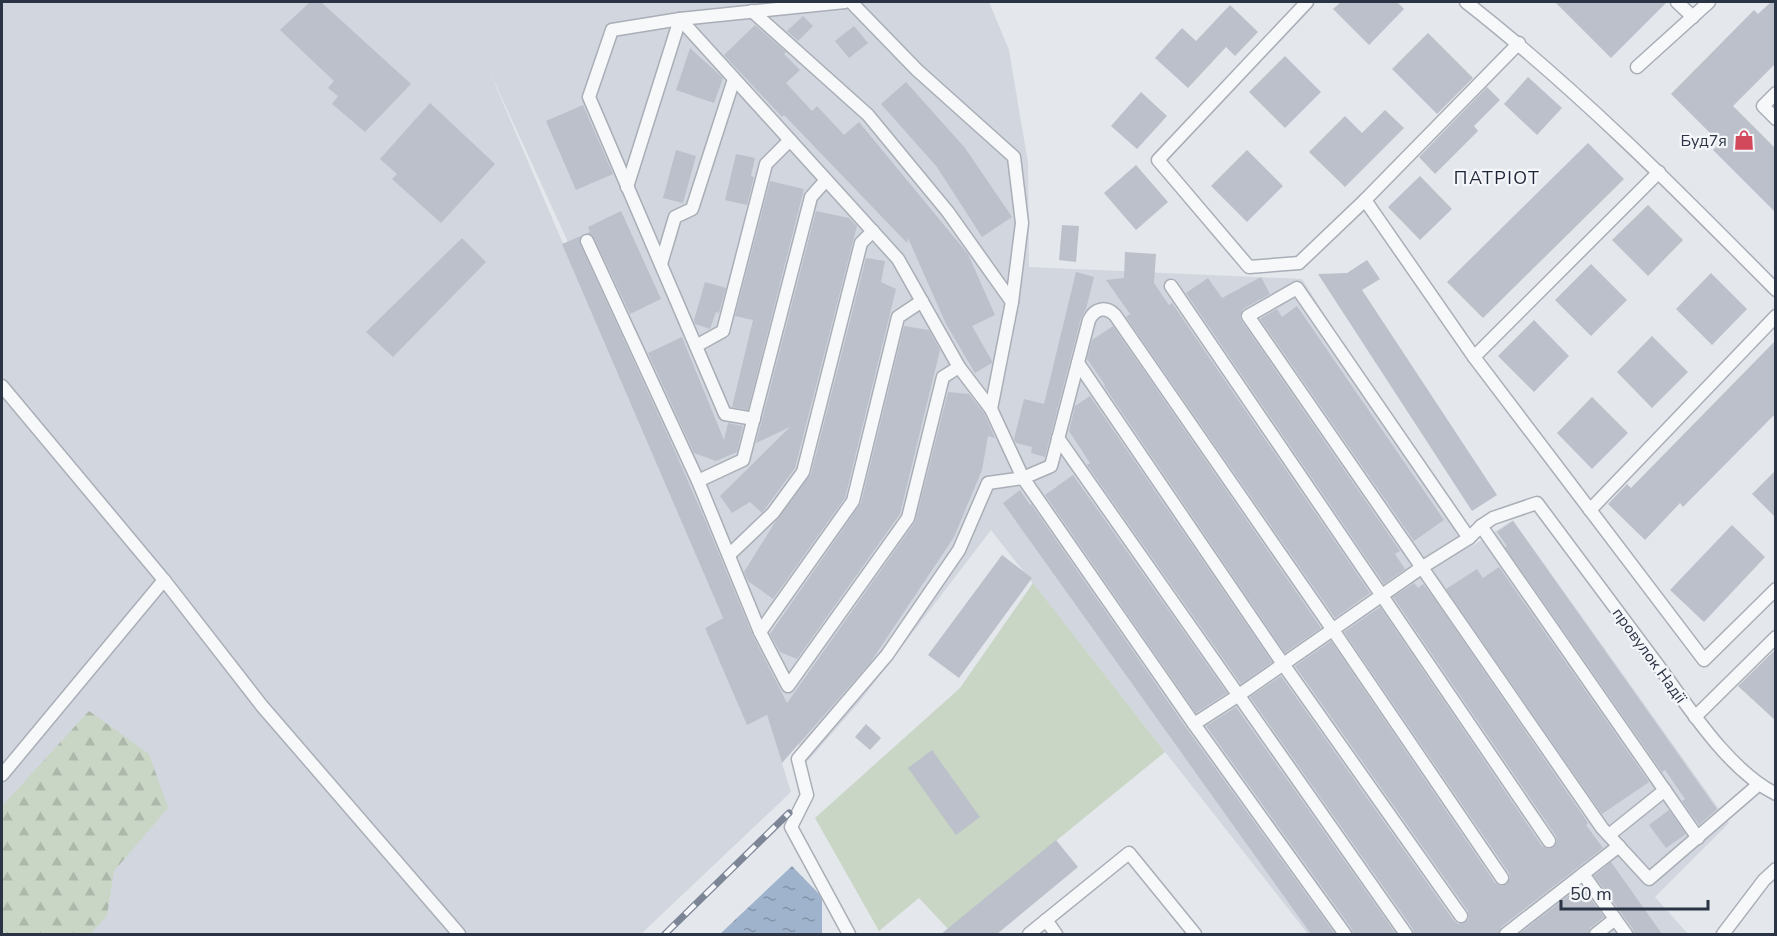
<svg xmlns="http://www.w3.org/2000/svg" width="1777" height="936" font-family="'Nunito Sans',sans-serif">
<defs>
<pattern id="forest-firs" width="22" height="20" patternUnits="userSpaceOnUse" patternTransform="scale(1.5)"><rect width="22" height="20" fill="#c9d6c5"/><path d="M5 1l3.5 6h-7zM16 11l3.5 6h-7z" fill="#adb8ab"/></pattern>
<pattern id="water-ripples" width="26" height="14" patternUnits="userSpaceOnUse" patternTransform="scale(1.5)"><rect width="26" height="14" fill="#9fb4cc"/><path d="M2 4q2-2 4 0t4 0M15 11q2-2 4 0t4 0" fill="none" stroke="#8293a7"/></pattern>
</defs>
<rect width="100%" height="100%" fill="#e4e7ec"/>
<path fill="#d2d6de" d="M2 2H989L1009 50 1028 163 1029 267 1302 279 1472 546 1513 520 1729 823 1655 897 1688 934H1308L991 530 861 700 807 762 488 68 723 618 705 628 747 724 767 715 791 792 641 934H2Z"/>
<path fill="#c9d6c5" d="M1033 583 1165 752 948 929 919 898 879 931 815 818 960 688Z"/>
<path fill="url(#forest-firs)" d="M89 711 149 754 168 808 114 871 107 915 91 934H2V806Z"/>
<path fill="url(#water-ripples)" d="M792 866 822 897V934H720Z"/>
<g fill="#bbc0ca">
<path d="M310 2H321L411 84 365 132 332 104 338 96 328 88 334 81 280 30Z"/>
<path d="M1341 2H1397L1404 9 1369 45 1333 9Z"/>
<path d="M1555 2H1667L1611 58Z"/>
<path d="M1771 2H1776V63L1733 106 1776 149V213L1713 150 1720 143 1671 94 1754 10 1758 14Z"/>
<path d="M1230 5 1258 32 1235 56 1226 47 1188 88 1155 58 1182 28 1196 41Z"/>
<path d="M803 16 813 26 798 41 787 31Z"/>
<path d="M755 25 786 52 784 54 800 70 786 83 812 111 817 106 844 135 859 122 968 254 995 315 972 326 992 361V363L975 373 946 324 908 238 907 243 784 115 782 117 724 55Z"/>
<path d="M854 26 868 43 849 58 835 41Z"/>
<path d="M1428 33 1473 78 1437 114 1392 69Z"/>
<path d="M690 48 723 78 714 103 676 90Z"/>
<path d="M1285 56 1321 92 1285 128 1249 92Z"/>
<path d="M1528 77 1562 108 1537 135 1504 104Z"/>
<path d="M906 82 965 148 1012 217 982 237 937 167 881 104Z"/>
<path d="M1487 87 1500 100 1474 126 1478 131 1435 174 1419 157Z"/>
<path d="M1141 92 1167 116 1137 149 1111 126Z"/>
<path d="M430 103 495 164 441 223 392 179 397 174 380 159Z"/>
<path d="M583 105 613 174 576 190 546 121Z"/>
<path d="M1385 110 1404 128 1345 187 1309 152 1345 116 1362 133Z"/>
<path d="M1588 143 1624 179 1483 318 1447 282Z"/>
<path d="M676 150 696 156 683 203 663 198Z"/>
<path d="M1247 150 1283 186 1247 222 1211 186Z"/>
<path d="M736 154 755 158 751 176 754 177 747 205 725 200Z"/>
<path d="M1136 165 1168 202 1136 230 1104 193Z"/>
<path d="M1420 176 1452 209 1420 240 1388 207Z"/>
<path d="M770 181 804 189 748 410 732 407 753 320 735 316Z"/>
<path d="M1648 205 1683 240 1648 276 1612 240Z"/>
<path d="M621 211 661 299 630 314 594 238 587 233 590 232 588 227Z"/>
<path d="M816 211 849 218 857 226 795 468 762 513 750 502 732 513 720 496 790 427 756 443Z"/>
<path d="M1062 225 1079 226 1076 262 1059 260Z"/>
<path d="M581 236 580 244 669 438 705 520 753 636 787 703 915 522 948 392 969 394 984 413 995 438 988 436 982 470 954 537 870 663 782 763 767 715 747 725 705 628 723 618 562 244Z"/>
<path d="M462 238 486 262 393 357 366 332Z"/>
<path d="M1125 252 1156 254 1154 283 1169 305 1172 303 1370 593 1335 618 1126 317 1130 314 1106 280 1124 278Z"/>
<path d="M866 258 885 261 881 282 896 289 845 498 773 599 748 581 744 572 774 524 811 474Z"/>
<path d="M1367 260 1380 279 1362 290 1497 495 1472 511 1318 274 1347 273Z"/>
<path d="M1591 264 1627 300 1591 336 1555 300Z"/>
<path d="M1076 272 1094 277 1086 309 1081 318 1045 457 1031 453 1032 447 1016 443 1014 439 1024 399 1044 404Z"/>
<path d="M1711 273 1747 309 1712 345 1676 309Z"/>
<path d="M1261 277 1270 294 1243 309 1240 316 1241 320 1400 551 1395 554 1405 569 1384 584 1186 293 1208 278 1222 298Z"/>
<path d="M705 282 726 288 719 313 716 312 710 329 695 324 694 320Z"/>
<path d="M1297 306 1444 520 1414 541 1260 319 1277 309 1282 317Z"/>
<path d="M1534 320 1569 356 1534 392 1498 356Z"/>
<path d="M904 326 929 330 940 350 900 514 797 659 780 652 770 634 861 503Z"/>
<path d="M1113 326 1321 628 1285 653 1104 386 1105 385 1087 359 1092 340Z"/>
<path d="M1652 336 1688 372 1652 408 1617 372Z"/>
<path d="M682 337 724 440 728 423 743 426 737 452 716 461 694 453 648 353Z"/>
<path d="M1776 340V413L1683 507 1680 503 1645 540 1608 504 1627 484 1631 488Z"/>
<path d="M1090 396 1272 662 1241 684 1087 465 1090 463 1069 431 1075 406Z"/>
<path d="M1592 397 1628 433 1592 469 1557 433Z"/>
<path d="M1776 470V518L1752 494Z"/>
<path d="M1073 475 1227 693 1196 713 1045 495Z"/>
<path d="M1020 490 1030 505 1031 504 1187 729 1335 934H1311L1003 503Z"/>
<path d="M1513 521 1717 809 1699 825 1682 801 1685 799 1665 770 1662 772 1505 547 1507 546 1497 532Z"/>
<path d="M1732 525 1765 557 1704 622 1670 590Z"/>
<path d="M1002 555 1032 578 959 678 928 655Z"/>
<path d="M1499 567 1649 782 1602 814 1446 589 1477 569 1483 578Z"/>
<path d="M1414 583 1418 588 1423 584 1433 597 1588 823 1586 825 1603 848 1501 927 1498 934H1414L1413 929 1250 697 1281 676 1454 921 1458 924 1465 923 1469 919 1468 911 1295 666 1331 641 1495 883 1502 886 1507 884 1510 878 1509 873 1344 632 1380 607 1542 846 1549 849 1554 847 1557 841 1556 836 1393 597Z"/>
<path d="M1776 649V721L1738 686Z"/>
<path d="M1236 707 1396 934H1353L1352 929 1206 726Z"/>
<path d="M866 724 881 738 870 750 855 737Z"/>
<path d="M932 750 980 817 956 835 908 768Z"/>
<path d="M1669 810 1686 834 1666 848 1649 825Z"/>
<path d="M1056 840 1078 867 997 934H941Z"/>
<path d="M1611 862 1662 934H1634L1633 929 1594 876Z"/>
<path d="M1581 886 1604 917 1590 928 1588 934H1519Z"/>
</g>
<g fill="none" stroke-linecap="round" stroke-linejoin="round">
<g stroke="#a9aeb7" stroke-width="15">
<g id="service">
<path d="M851 2 917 70 1014 157 1022 223 1012 302 991 409"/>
<path d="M1307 2 1158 160 1249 267 1299 263 1365 200 1519 43"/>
<path d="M1466 2C1577 89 1676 189 1776 290"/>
<path d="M1677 2 1693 17"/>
<path d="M752 11 868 115 948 212 1012 302"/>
<path d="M680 19 898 259 959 367 991 409 1023 478 1194 724 1345 934"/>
<path d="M1637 67 1709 2"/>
<path d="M1776 93 1763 106 1776 119"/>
<path d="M627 187 680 19"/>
<path d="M1365 200 1474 357 1704 660 1776 589"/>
<path d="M587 241 698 481 760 632 788 686 908 518 943 377 959 367"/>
<path d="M661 264 675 217 692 209 734 79"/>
<path d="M1171 286 1549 841"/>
<path d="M696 346 723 331 766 164 790 140"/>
<path d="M1474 357 1659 172"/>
<path d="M1078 363 1283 664 1461 916"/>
<path d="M2 386 164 580 2 775"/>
<path d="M754 419 725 414 589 97 612 30 680 19 845 2"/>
<path d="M1058 438 1406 934"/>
<path d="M698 481 743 460 811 197 826 180"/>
<path d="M1590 510 1776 316"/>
<path d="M1481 526 1698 838"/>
<path d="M1469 538 1297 288 1248 316 1602 828 1649 879 1758 785"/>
<path d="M729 555 773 513 803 472 861 243 873 231"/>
<path d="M164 580 262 706 459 934"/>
<path d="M760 632 853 501 898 317 922 301"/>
<path d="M1695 717 1776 637"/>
<path d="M1194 724 1239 695 1421 568 1469 538 1481 526 1493 518 1537 503C1577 556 1617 610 1657 664 1688 706 1728 770 1776 794"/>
<path d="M1609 835 1665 790"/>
<path d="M1583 874 1626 934"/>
<path d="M1046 920 1056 934"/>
<path d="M849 934 791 827 807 795 798 759 887 655 959 550 988 483 1023 478 1051 466 1089 320C1095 308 1106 306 1115 315L1333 630 1502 878"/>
<path d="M1029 934 1129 853 1195 934"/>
<path d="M1506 934 1619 846"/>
<path d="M1596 934 1615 919"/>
<path d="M1723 934 1764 880 1776 869"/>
</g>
</g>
<use href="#service" stroke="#f7f8fa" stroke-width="12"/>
<g stroke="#7d8696" stroke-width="7">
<path id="rail" d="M665 934 789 813"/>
</g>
<use href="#rail" stroke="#f4f6f9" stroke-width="4.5" stroke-dasharray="14" stroke-linecap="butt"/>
</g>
<defs>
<g id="shop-bare" transform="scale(1.62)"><path d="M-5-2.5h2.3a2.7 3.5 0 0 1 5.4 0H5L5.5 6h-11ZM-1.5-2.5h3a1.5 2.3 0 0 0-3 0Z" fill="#d1495b" stroke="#f4f6f9" stroke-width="2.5" paint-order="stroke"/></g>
</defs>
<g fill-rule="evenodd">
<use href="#shop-bare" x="1744" y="140"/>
</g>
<g text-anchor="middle" stroke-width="4.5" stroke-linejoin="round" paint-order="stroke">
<g font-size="16" fill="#2b3445" stroke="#f4f6f9" text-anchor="end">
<text x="1727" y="146">Буд7я</text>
</g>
<g font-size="16" fill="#2b3445" stroke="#f4f6f9">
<text transform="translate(1650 655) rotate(54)" y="6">провулок Надії</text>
</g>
<g font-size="18" letter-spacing="1.5" fill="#1d2536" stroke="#f4f6f9">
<text x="1497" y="184">ПАТРІОТ</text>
</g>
</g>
<rect width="1777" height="936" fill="none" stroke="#2b3445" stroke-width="6"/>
<path d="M1561 900v9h147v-9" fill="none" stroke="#2b3445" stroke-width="3"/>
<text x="1570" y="900" font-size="18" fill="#2b3445" stroke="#f4f6f9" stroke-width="4.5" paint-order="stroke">50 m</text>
</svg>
